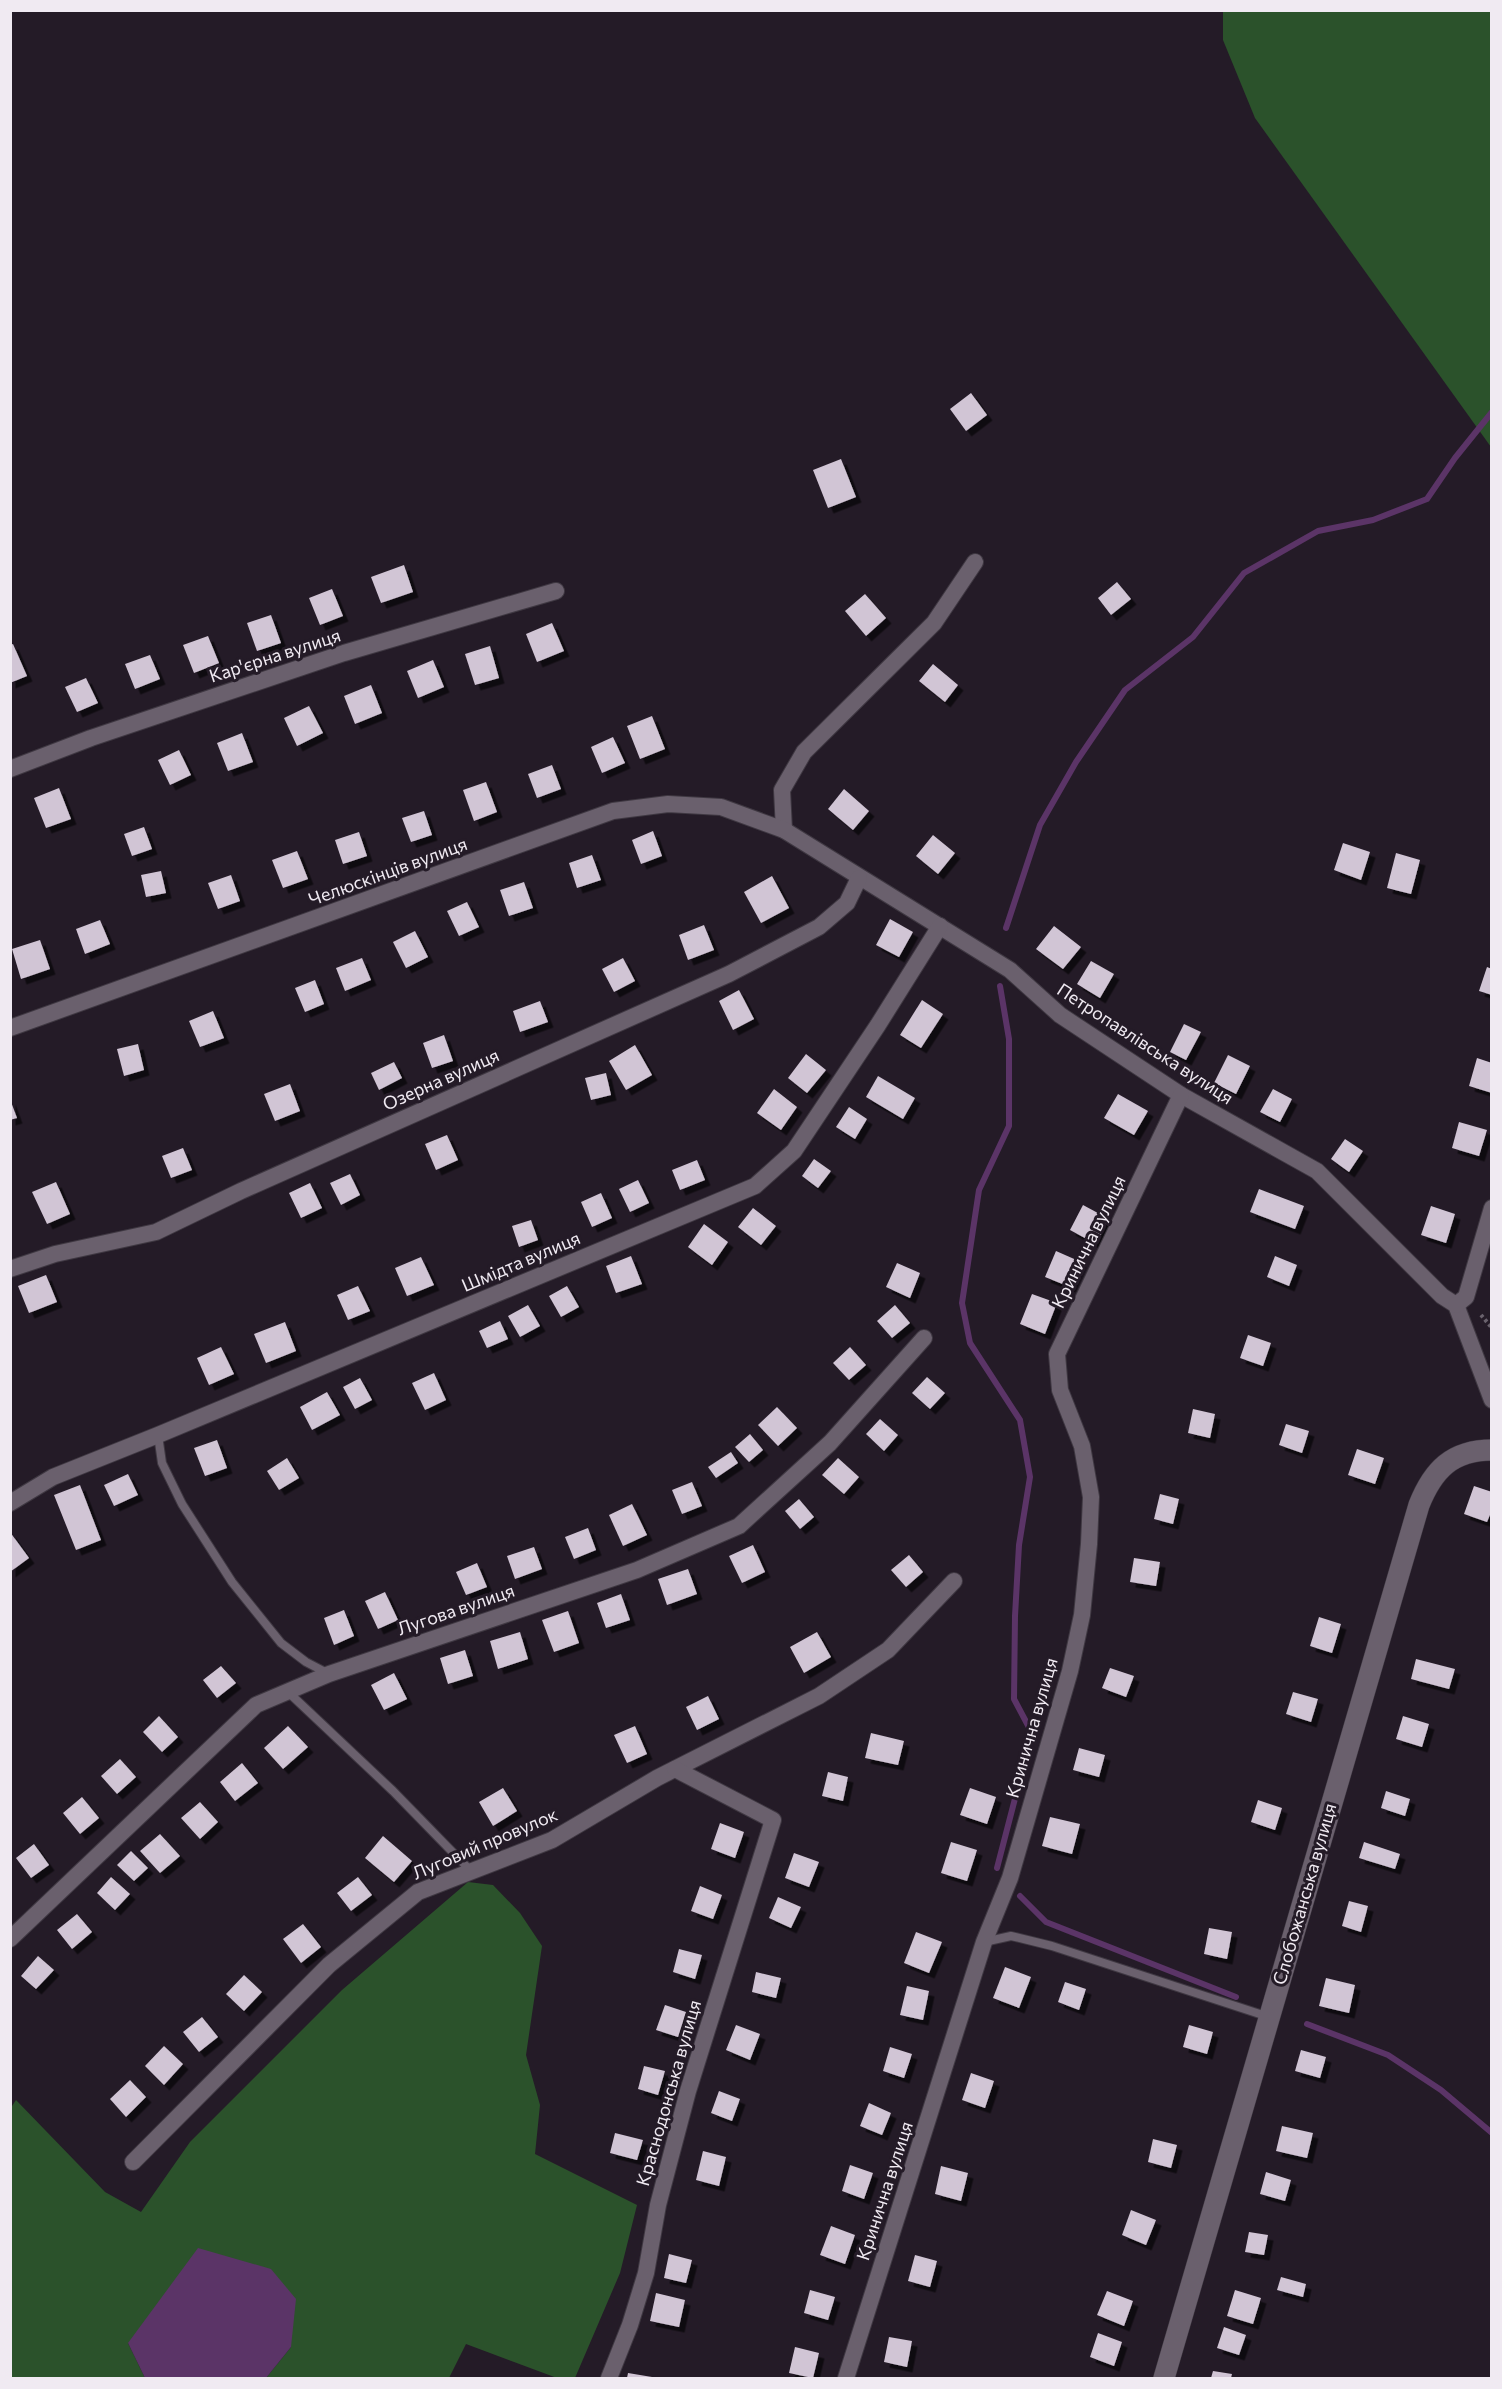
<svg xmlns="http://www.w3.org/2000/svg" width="1502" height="2389" font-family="Commissioner,sans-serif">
<defs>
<filter id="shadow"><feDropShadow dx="5.5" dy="5.5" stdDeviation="0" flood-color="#0009"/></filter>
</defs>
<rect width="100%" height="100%" fill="#241b27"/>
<g fill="#2b522b">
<path d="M1223 11H1491V447L1255 118 1223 40Z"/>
<path d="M468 1882 493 1885 520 1913 542 1946 526 2055 540 2105 535 2154 637 2205 620 2273 575 2378H557L466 2344 449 2378H266L291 2347 128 2343 145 2378H11L10 2109 16 2100 105 2192 141 2212 190 2142 342 1990Z"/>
</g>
<path fill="#5b3467" d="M198 2248 271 2269 296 2299 291 2347 266 2378H145L128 2343Z"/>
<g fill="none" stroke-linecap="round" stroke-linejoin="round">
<g stroke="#5b3467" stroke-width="6">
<path d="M1006 928 1040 825 1076 762 1125 690 1193 637 1244 573 1318 531 1373 520 1427 499 1455 458 1492 412"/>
<path d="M997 1868 1032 1733 1014 1699 1015 1616 1019 1545 1030 1477 1020 1420 970 1343 962 1303 979 1190 1009 1126V1039L1000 986"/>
<path d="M1020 1896 1046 1922 1236 1997"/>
<path d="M1307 2024 1388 2055 1441 2090 1492 2133"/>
</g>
</g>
<g fill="#d1c5d5" filter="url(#shadow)">
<path d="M971 393 987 415 966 431 950 409Z"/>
<path d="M841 459 856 497 828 508 813 470Z"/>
<path d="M404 565 413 592 381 603 371 577Z"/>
<path d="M1117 582 1131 599 1111 615 1098 598Z"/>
<path d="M332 589 343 616 320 625 309 598Z"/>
<path d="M865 594 886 618 866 636 845 611Z"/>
<path d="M271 615 281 643 257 651 247 623Z"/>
<path d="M552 623 564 651 537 662 526 634Z"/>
<path d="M208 636 219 663 194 673 183 645Z"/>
<path d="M13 644 27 676 10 683V645Z"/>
<path d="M490 646 499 678 475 685 465 654Z"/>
<path d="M150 655 160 679 135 689 125 664Z"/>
<path d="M433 660 444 687 418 698 407 671Z"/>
<path d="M933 664 958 685 945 702 919 681Z"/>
<path d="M86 678 98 703 77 712 65 687Z"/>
<path d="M371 685 382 713 355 724 344 696Z"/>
<path d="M309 706 323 733 297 746 284 718Z"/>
<path d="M652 716 665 749 640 759 627 726Z"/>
<path d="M242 733 253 762 228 771 217 743Z"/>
<path d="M613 737 625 763 602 773 591 747Z"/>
<path d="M179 750 191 775 170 785 158 760Z"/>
<path d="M552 765 561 789 537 798 528 774Z"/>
<path d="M486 782 497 812 474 821 463 790Z"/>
<path d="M59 788 71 819 46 828 34 798Z"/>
<path d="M844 789 869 811 853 830 828 809Z"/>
<path d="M424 811 432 835 411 842 402 818Z"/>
<path d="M144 827 152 849 132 856 124 834Z"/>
<path d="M653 831 662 856 641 864 632 840Z"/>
<path d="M359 832 367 856 343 864 335 840Z"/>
<path d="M933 835 955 853 938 874 916 856Z"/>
<path d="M1343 843 1370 852 1361 880 1334 870Z"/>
<path d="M297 851 308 879 283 888 272 860Z"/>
<path d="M1396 853 1420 860 1411 894 1387 888Z"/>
<path d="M592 855 601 880 577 888 569 863Z"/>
<path d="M161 871 166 893 146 897 141 875Z"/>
<path d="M231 875 240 901 218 909 208 883Z"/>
<path d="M772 876 789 908 761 923 744 892Z"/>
<path d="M524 882 533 908 509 916 500 890Z"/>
<path d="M467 902 479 927 459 936 447 911Z"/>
<path d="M890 919 913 932 899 957 876 945Z"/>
<path d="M100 920 110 944 85 954 76 929Z"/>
<path d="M704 925 714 950 688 960 679 935Z"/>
<path d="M1054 926 1081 947 1063 969 1036 949Z"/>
<path d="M415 931 428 957 406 968 393 942Z"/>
<path d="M40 940 50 969 21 979 12 949Z"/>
<path d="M362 958 371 980 345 991 336 968Z"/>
<path d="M623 958 635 981 614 992 602 969Z"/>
<path d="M1091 961 1114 974 1100 998 1077 984Z"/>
<path d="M1487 967 1492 969V995L1479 991Z"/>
<path d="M315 980 324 1004 305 1012 295 988Z"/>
<path d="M739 990 754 1019 733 1030 719 1001Z"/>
<path d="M922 1000 943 1014 921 1048 900 1035Z"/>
<path d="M540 1001 548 1022 520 1032 513 1011Z"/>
<path d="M213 1011 224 1038 200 1047 189 1021Z"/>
<path d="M1184 1024 1201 1032 1186 1060 1170 1052Z"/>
<path d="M444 1035 453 1061 432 1068 423 1043Z"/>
<path d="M138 1044 144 1070 124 1076 117 1049Z"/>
<path d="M635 1045 652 1075 626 1090 609 1061Z"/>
<path d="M806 1054 826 1070 807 1093 788 1078Z"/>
<path d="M1228 1055 1250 1066 1236 1094 1214 1083Z"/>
<path d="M1477 1058 1492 1063V1093L1469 1086Z"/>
<path d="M394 1062 402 1078 379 1090 371 1073Z"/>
<path d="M606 1073 611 1095 591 1100 585 1078Z"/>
<path d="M878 1076 915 1098 903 1119 866 1097Z"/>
<path d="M290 1084 300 1111 275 1121 264 1094Z"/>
<path d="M774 1089 797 1107 781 1130 757 1113Z"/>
<path d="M1273 1089 1292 1099 1280 1122 1260 1112Z"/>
<path d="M1118 1094 1148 1111 1134 1135 1104 1118Z"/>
<path d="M10 1099 17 1118 10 1120Z"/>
<path d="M849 1107 867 1119 855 1139 836 1127Z"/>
<path d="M1459 1122 1487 1130 1479 1156 1452 1148Z"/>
<path d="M447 1135 458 1160 436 1170 425 1144Z"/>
<path d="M1345 1139 1363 1151 1349 1172 1331 1159Z"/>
<path d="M183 1148 192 1170 171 1178 162 1156Z"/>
<path d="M814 1159 831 1171 818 1188 802 1176Z"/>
<path d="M697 1160 705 1180 680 1190 672 1170Z"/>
<path d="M350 1174 360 1195 341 1205 330 1183Z"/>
<path d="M638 1180 649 1203 630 1212 619 1189Z"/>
<path d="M56 1182 70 1214 47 1224 32 1192Z"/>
<path d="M310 1183 322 1208 301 1218 289 1193Z"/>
<path d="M1259 1189 1304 1206 1295 1229 1250 1212Z"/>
<path d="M601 1193 612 1218 592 1227 581 1202Z"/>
<path d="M1083 1205 1109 1219 1096 1244 1070 1230Z"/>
<path d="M1431 1206 1455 1214 1446 1243 1421 1235Z"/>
<path d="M753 1208 776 1226 761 1245 738 1227Z"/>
<path d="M531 1220 538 1240 519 1247 512 1226Z"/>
<path d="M704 1224 728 1242 712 1265 688 1247Z"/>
<path d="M1056 1251 1081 1262 1070 1287 1045 1277Z"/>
<path d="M631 1256 642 1284 616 1293 606 1266Z"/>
<path d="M1275 1256 1297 1265 1289 1286 1267 1277Z"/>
<path d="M421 1257 434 1285 407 1296 395 1268Z"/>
<path d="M897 1263 920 1273 910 1298 886 1287Z"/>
<path d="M46 1275 57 1302 29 1313 18 1286Z"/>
<path d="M358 1286 370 1311 348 1320 337 1295Z"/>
<path d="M567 1286 579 1307 561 1317 549 1296Z"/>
<path d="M1032 1294 1057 1303 1045 1334 1020 1324Z"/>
<path d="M528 1305 540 1326 520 1337 508 1316Z"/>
<path d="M895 1305 910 1323 892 1338 877 1321Z"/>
<path d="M500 1321 508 1339 487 1348 479 1331Z"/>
<path d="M285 1322 296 1351 266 1363 254 1334Z"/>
<path d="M1248 1335 1271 1343 1263 1366 1240 1358Z"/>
<path d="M221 1347 234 1374 209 1385 197 1358Z"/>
<path d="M850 1347 866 1365 849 1380 833 1363Z"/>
<path d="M434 1373 446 1400 425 1410 412 1383Z"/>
<path d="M927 1377 945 1393 930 1409 912 1393Z"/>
<path d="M360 1378 372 1400 355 1409 343 1387Z"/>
<path d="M327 1392 340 1415 312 1430 300 1407Z"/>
<path d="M777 1407 797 1428 778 1446 758 1425Z"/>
<path d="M1193 1409 1215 1414 1210 1438 1188 1433Z"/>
<path d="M880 1419 898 1435 884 1451 866 1434Z"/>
<path d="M1286 1424 1309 1431 1302 1453 1279 1445Z"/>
<path d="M750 1434 763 1450 749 1462 735 1447Z"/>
<path d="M217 1440 227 1468 205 1476 194 1448Z"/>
<path d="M1357 1449 1384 1458 1375 1484 1348 1475Z"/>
<path d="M731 1452 738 1463 716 1478 708 1467Z"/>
<path d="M287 1458 299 1478 279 1490 267 1471Z"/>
<path d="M838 1458 859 1477 844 1494 822 1475Z"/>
<path d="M128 1474 138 1495 114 1506 104 1485Z"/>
<path d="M692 1482 702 1506 682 1514 672 1490Z"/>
<path d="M80 1485 101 1540 76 1550 54 1495Z"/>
<path d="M1474 1486 1492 1492V1510L1487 1522 1464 1514Z"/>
<path d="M1160 1494 1179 1499 1173 1524 1154 1519Z"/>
<path d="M799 1499 814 1517 800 1529 785 1511Z"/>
<path d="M632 1504 647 1535 623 1546 609 1515Z"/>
<path d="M588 1528 596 1550 574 1559 565 1537Z"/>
<path d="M10 1532 29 1558 10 1572Z"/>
<path d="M753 1545 765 1572 742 1583 729 1556Z"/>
<path d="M534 1547 542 1569 515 1579 507 1556Z"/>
<path d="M909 1555 923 1572 906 1587 891 1570Z"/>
<path d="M1134 1558 1160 1562 1156 1586 1130 1582Z"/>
<path d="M477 1563 487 1587 466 1595 456 1572Z"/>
<path d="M688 1569 697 1594 667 1605 658 1579Z"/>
<path d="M385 1592 398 1620 378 1629 365 1601Z"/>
<path d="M621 1594 630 1620 606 1628 597 1603Z"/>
<path d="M344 1610 354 1636 334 1645 324 1618Z"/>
<path d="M568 1611 579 1643 554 1652 542 1620Z"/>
<path d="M1319 1617 1341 1624 1332 1653 1310 1646Z"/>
<path d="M520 1632 528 1659 498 1669 490 1641Z"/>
<path d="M817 1632 831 1657 804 1673 790 1647Z"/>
<path d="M465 1650 473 1676 448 1684 440 1658Z"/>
<path d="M1416 1659 1455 1669 1449 1689 1411 1679Z"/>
<path d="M221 1666 236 1683 217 1698 203 1680Z"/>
<path d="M1110 1668 1134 1676 1126 1697 1102 1688Z"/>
<path d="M394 1673 407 1699 384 1710 371 1685Z"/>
<path d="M1293 1692 1318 1699 1311 1722 1286 1714Z"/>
<path d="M708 1696 719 1719 697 1730 686 1707Z"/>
<path d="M159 1716 178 1737 162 1752 143 1732Z"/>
<path d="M1403 1716 1429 1724 1422 1747 1396 1739Z"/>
<path d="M288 1726 308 1747 283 1769 264 1748Z"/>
<path d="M635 1726 647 1754 627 1763 614 1735Z"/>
<path d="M871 1733 904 1741 898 1765 865 1758Z"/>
<path d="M1079 1748 1105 1755 1099 1777 1073 1770Z"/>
<path d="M120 1759 136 1777 117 1794 101 1776Z"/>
<path d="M242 1763 258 1783 235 1801 220 1782Z"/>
<path d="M828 1772 848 1777 843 1801 822 1796Z"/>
<path d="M503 1788 517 1811 493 1826 479 1802Z"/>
<path d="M970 1788 996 1797 987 1824 960 1815Z"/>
<path d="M1386 1791 1410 1799 1405 1816 1381 1808Z"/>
<path d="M82 1797 99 1818 80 1834 63 1813Z"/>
<path d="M1258 1800 1282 1808 1275 1830 1251 1822Z"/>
<path d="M200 1802 218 1822 200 1839 181 1818Z"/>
<path d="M1050 1817 1080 1824 1072 1854 1042 1846Z"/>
<path d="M720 1823 744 1832 735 1858 711 1849Z"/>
<path d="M160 1834 180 1856 160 1873 140 1851Z"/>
<path d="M383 1836 412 1861 394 1882 365 1858Z"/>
<path d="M951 1842 977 1850 967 1881 941 1873Z"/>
<path d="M1364 1842 1400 1854 1395 1869 1359 1858Z"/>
<path d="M34 1844 49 1865 31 1878 16 1858Z"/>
<path d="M131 1851 148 1868 134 1881 117 1865Z"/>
<path d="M794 1853 819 1862 809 1887 785 1878Z"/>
<path d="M111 1877 130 1894 115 1910 97 1893Z"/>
<path d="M358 1877 372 1895 351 1911 337 1893Z"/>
<path d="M700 1886 722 1895 713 1919 691 1911Z"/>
<path d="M778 1897 801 1907 791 1928 769 1918Z"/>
<path d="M1349 1901 1368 1906 1361 1932 1342 1926Z"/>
<path d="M77 1914 92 1932 72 1949 57 1930Z"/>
<path d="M303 1924 321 1947 301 1963 283 1939Z"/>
<path d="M1209 1928 1232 1932 1227 1959 1204 1954Z"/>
<path d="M916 1932 942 1942 929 1973 904 1963Z"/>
<path d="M679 1949 702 1955 695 1979 673 1972Z"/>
<path d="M38 1956 54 1970 36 1989 21 1976Z"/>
<path d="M1005 1967 1031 1977 1019 2008 993 1998Z"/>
<path d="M756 1972 781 1978 776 1998 752 1992Z"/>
<path d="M244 1975 262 1992 244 2011 226 1994Z"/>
<path d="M1326 1978 1355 1985 1349 2013 1319 2006Z"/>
<path d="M1065 1982 1086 1989 1079 2010 1058 2002Z"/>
<path d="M907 1986 929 1991 923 2020 900 2015Z"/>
<path d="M665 2005 686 2012 678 2037 656 2030Z"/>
<path d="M202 2017 218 2037 199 2052 183 2032Z"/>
<path d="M736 2025 760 2034 750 2060 726 2050Z"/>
<path d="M1189 2025 1213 2032 1207 2054 1183 2047Z"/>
<path d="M164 2046 183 2064 164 2085 145 2066Z"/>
<path d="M890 2047 912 2054 904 2078 883 2071Z"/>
<path d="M1301 2050 1326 2057 1320 2078 1295 2071Z"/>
<path d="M644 2066 665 2071 658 2095 638 2089Z"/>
<path d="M971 2073 994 2081 985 2108 962 2100Z"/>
<path d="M130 2080 146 2097 126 2117 110 2099Z"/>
<path d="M719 2091 740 2099 732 2121 711 2113Z"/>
<path d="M869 2103 891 2113 882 2135 860 2126Z"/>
<path d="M1282 2126 1313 2133 1307 2158 1276 2151Z"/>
<path d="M615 2133 643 2140 637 2160 610 2153Z"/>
<path d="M1153 2139 1177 2145 1171 2168 1148 2162Z"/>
<path d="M703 2151 726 2157 719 2186 696 2180Z"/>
<path d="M850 2165 873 2173 864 2199 842 2191Z"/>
<path d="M941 2166 968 2173 961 2201 935 2194Z"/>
<path d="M1266 2172 1291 2180 1285 2201 1260 2194Z"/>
<path d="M1131 2210 1156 2220 1146 2245 1122 2235Z"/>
<path d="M831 2226 855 2235 845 2264 820 2255Z"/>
<path d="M1249 2232 1268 2235 1264 2255 1245 2252Z"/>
<path d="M669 2254 692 2260 686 2283 664 2278Z"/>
<path d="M915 2255 937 2261 930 2287 908 2281Z"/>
<path d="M1281 2277 1306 2284 1303 2297 1277 2290Z"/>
<path d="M810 2290 835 2297 828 2320 804 2313Z"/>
<path d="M1235 2290 1261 2298 1253 2324 1227 2316Z"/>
<path d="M1107 2291 1133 2301 1124 2326 1097 2315Z"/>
<path d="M656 2293 685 2300 679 2327 650 2321Z"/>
<path d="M1224 2327 1246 2335 1239 2355 1217 2348Z"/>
<path d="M1098 2333 1122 2342 1114 2366 1090 2357Z"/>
<path d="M889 2337 912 2341 907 2367 884 2362Z"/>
<path d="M795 2347 819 2353 813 2378 789 2373Z"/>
<path d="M1213 2371 1232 2374 1231 2378H1211Z"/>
<path d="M628 2373 652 2377V2378H627Z"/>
</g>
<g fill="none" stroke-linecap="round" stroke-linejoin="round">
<g stroke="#3f3842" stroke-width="10">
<g id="service">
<path d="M158 1435 162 1463 182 1504 232 1582 281 1643 306 1662 329 1674"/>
<path d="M287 1691 393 1791 470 1870"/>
<path d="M984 1942 1011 1936 1052 1946 1269 2017"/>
</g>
</g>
<g stroke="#3f3842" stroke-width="18">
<g id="minor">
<path d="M10 769 91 738 344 653 556 591"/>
<path d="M784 830 782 790 804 752 934 623 975 562"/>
<path d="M10 1028 613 811 668 804 721 807 784 830 1010 970 1060 1015 1181 1095 1317 1171 1442 1296 1456 1305 1492 1400"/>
<path d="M10 1269 55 1254 156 1232 241 1191 729 974 819 927 847 903 859 878"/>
<path d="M1456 1305 1466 1297 1492 1208"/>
<path d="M10 1503 53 1477 158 1435 755 1186 794 1151 878 1025 940 926"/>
<path d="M10 1939 256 1705 329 1674 637 1570 739 1526 830 1443 924 1338"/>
<path d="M133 2162 329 1965 418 1892 552 1840 657 1778 819 1696 888 1650 954 1581"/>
<path d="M609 2378 630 2325 646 2273 658 2205 688 2091 773 1820 675 1769"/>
<path d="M846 2378 984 1942 1010 1878 1070 1671 1082 1615 1089 1544 1091 1497 1082 1446 1060 1390 1057 1354 1181 1095"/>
</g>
</g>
<g stroke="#3f3842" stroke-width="22">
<path id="tertiary" d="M1164 2378 1419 1505C1433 1470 1452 1450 1492 1450"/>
</g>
<path stroke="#6a626d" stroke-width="4" stroke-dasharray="3 3" stroke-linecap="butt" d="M1481 1315 1492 1328"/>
<use href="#service" stroke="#6a606d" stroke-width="8"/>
<use href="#minor" stroke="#6a606d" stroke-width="16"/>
<use href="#tertiary" stroke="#6a606d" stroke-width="21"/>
</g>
<g text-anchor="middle" stroke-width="6" stroke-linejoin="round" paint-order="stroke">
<g font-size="18" fill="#f0eaf2" stroke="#241b27">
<text transform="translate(275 656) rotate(-18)" y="6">Кар'єрна вулиця</text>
<text transform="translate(388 872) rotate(-20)" y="6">Челюскінців вулиця</text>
<text transform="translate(1145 1044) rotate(33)" y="6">Петропавлівська вулиця</text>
<text transform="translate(441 1080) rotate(-24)" y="6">Озерна вулиця</text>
<text transform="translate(1089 1242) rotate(-64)" y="6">Кринична вулиця</text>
<text transform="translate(521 1262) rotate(-23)" y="6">Шмідта вулиця</text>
<text transform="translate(456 1610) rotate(-19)" y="6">Лугова вулиця</text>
<text transform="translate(1032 1728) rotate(-74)" y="6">Кринична вулиця</text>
<text transform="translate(485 1844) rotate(-23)" y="6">Луговий провулок</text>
<text transform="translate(1305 1894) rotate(-74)" y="6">Слобожанська вулиця</text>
<text transform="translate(669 2093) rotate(-74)" y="6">Краснодонська вулиця</text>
<text transform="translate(885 2191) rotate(-72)" y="6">Кринична вулиця</text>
</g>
</g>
<rect width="1502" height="2389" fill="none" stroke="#f0eaf2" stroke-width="24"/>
</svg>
